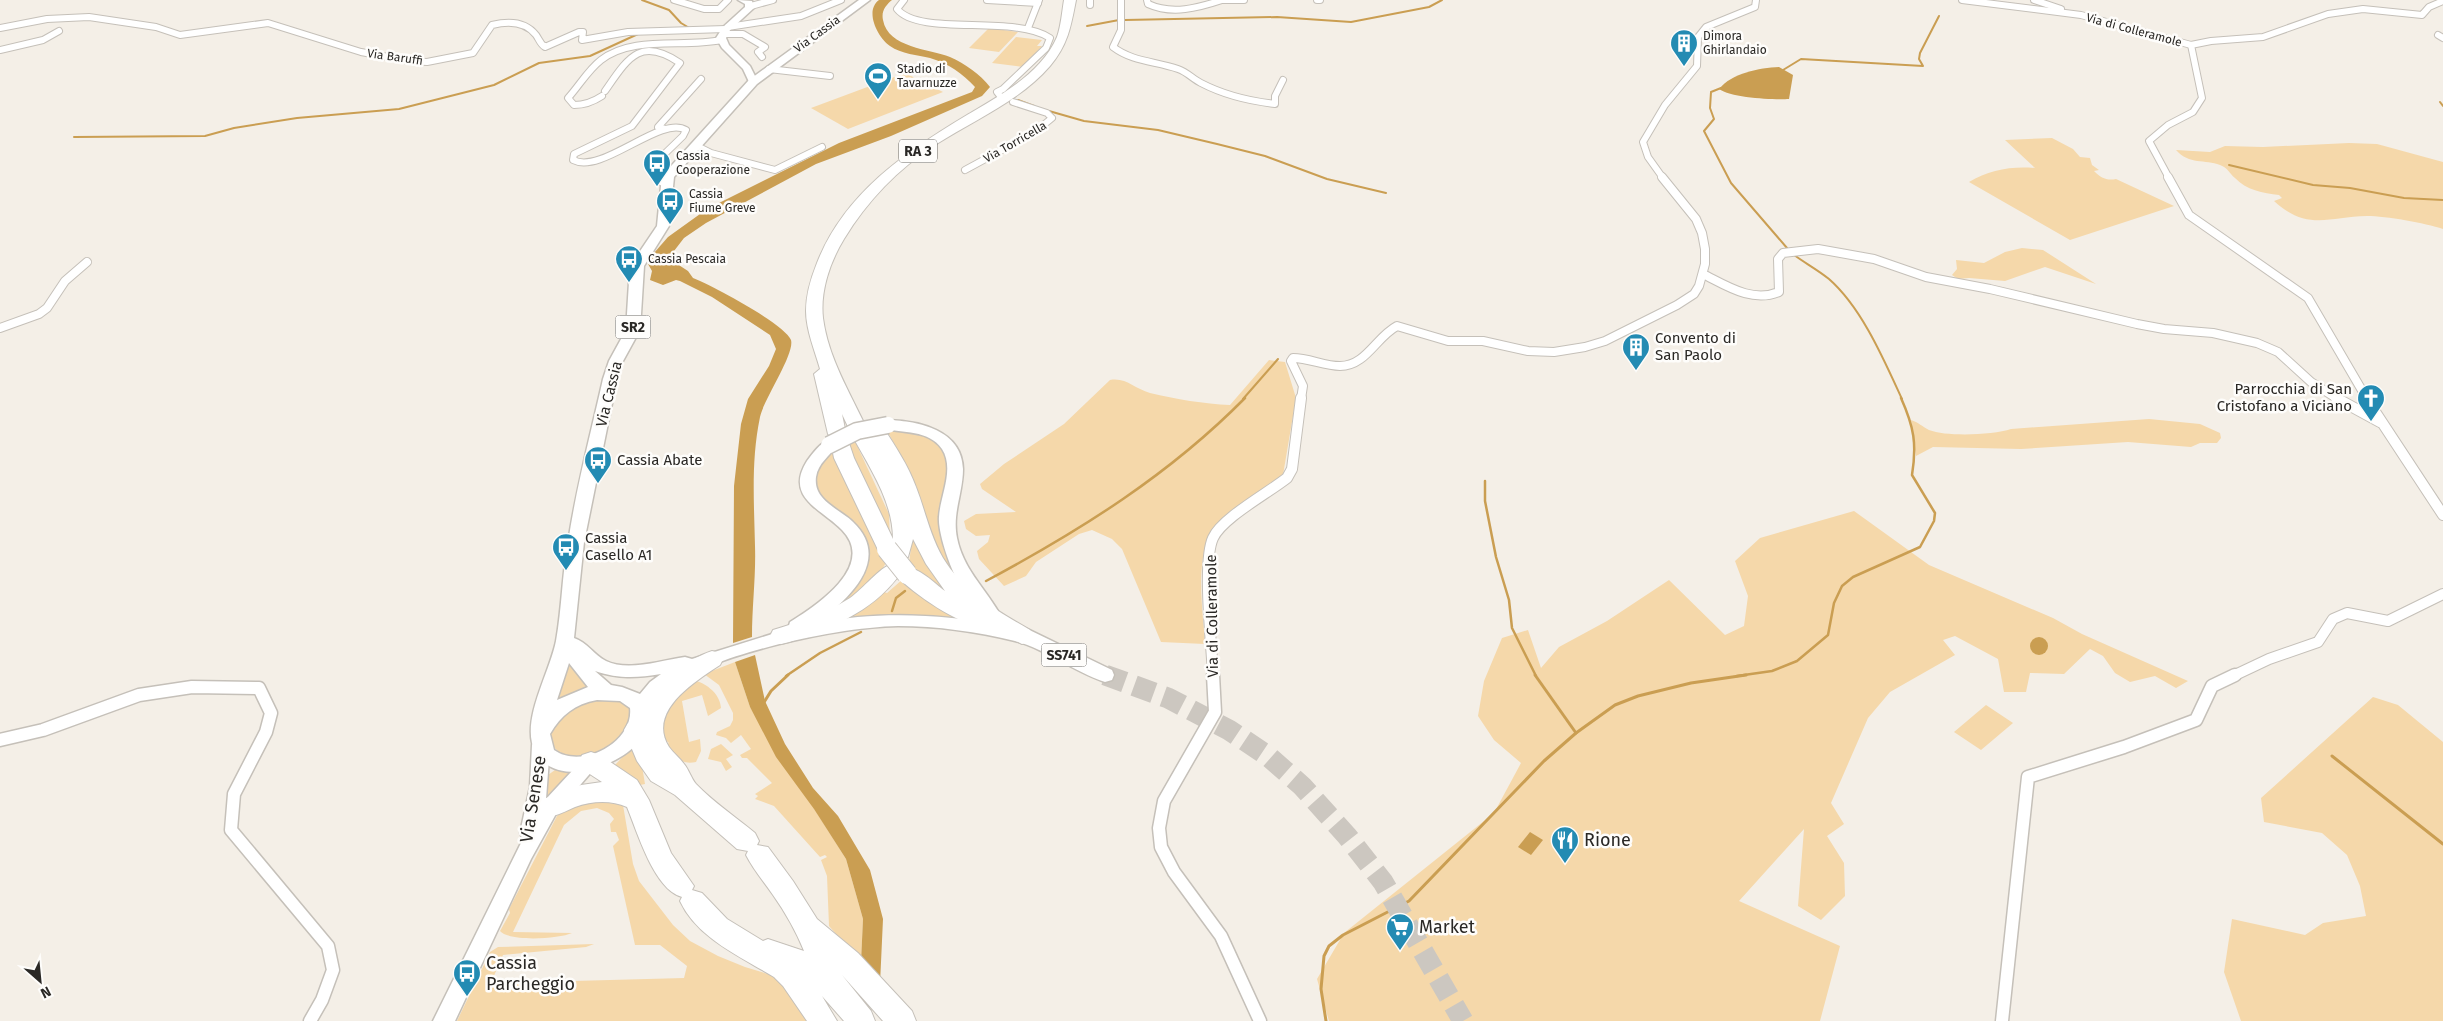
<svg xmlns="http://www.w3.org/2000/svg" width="2443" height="1021" font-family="'Fira Sans',sans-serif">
<rect width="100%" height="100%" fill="#f4efe7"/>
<g fill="#f5d8aa">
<path d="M989 28 1018 32 999 52 969 48Z"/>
<path d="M1016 37 1042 40 1037 46H1042L1023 67 992 63Z"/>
<path d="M905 73 943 92 848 129 811 108Z"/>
<path d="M2052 138 2073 149 2080 157 2090 158 2092 165 2099 170 2094 171C2101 178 2107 181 2116 179L2174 206 2070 240 1969 182C1989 170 2011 166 2035 168L2005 140Z"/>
<path d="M2349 143 2377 144 2443 162V229C2425 223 2386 216 2367 216 2328 217 2307 231 2274 201L2282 198 2279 195C2263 193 2246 190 2235 178 2229 173 2228 168 2220 165 2205 159 2189 165 2176 150L2210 152 2225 146 2263 147Z"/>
<path d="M2022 248 2043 250 2096 284 2045 267 2005 281 1969 278 1958 279 1952 275 1957 269 1956 260 1984 263 2005 252Z"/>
<path d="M1269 360 1285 362 1296 398 1283 475C1264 493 1239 503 1220 521 1192 547 1203 609 1205 644L1161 642 1122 549 1112 539 1092 530 1079 534 1036 562 1026 576 1004 586 979 559 977 551 988 542 990 535 976 536 966 529 964 521 976 514 1016 512 982 489 980 484 1004 464 1064 424 1110 380C1126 377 1135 389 1150 393 1176 399 1204 404 1230 405Z"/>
<path d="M2149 419 2200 424 2220 433 2221 438 2217 443H2200L2191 447 2128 442 2021 449 1933 447 1916 456 1911 420C1918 422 1923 427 1929 430 1947 437 1993 435 2011 429Z"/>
<path d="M886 429C910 430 947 432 948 464 949 476 943 487 943 498 942 523 943 551 953 574L936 553 900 454Z"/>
<path d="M853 437 889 514 890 540 843 441Z"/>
<path d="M833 447 887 561C872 589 852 599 826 615L865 555C851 537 808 492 816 469 819 461 828 453 833 447Z"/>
<path d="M1854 511 1929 565 2053 618 2082 634 2188 681 2176 688 2155 676 2130 682 2115 673 2103 656 2090 649 2064 674 2030 673 2026 692H2004L1998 659 1955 636 1943 640 1955 655 1890 692 1868 718 1831 803 1844 824 1827 836 1844 863 1845 896 1821 920 1798 906 1804 829 1739 901 1840 946 1820 1021H1329L1317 979 1344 933 1494 813 1521 763 1494 740 1478 716 1484 681 1502 638 1528 630 1541 668 1559 647 1607 621 1669 580 1725 635 1744 626 1748 596 1735 561 1760 538Z"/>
<path d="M913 530 958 600 936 591 909 564Z"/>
<path d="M903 579 970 621H840L884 592 887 593Z"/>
<path d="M565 647 572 667 590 687 556 702Z"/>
<path d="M735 662 750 707 846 859 863 919 861 962 829 926 827 876 821 860 827 857 825 855 820 857 774 806 755 799 758 796 755 794 772 783 747 758H742L740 755 751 749 741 735 731 743 726 738 716 735 717 732 730 726 733 720V713L719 685 704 674Z"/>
<path d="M690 679C704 682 720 692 721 708L708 716 702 695 682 701 689 742 700 739 701 751 696 762C680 765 675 757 665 745L669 743 663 738V714Z"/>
<path d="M2373 697 2398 705 2443 742V1021H2241L2224 972 2232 919 2305 935 2323 923 2366 916 2360 886 2347 855 2322 833 2264 822 2261 798Z"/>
<path d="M589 698C598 699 612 696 620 700 657 715 599 768 564 754 558 752 552 747 551 741 545 718 574 707 589 698Z"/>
<path d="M1986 705 2013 723 1981 750 1954 732Z"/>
<path d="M721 744 733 755 726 759 732 767 726 771 721 762 708 759 711 749Z"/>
<path d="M633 746 641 760 645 784 640 785 615 765Z"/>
<path d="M555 770 576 772 539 811 548 775Z"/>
<path d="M588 800 623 805 633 864 639 881 673 925 690 941 718 956 745 967 781 978 810 1021H457L490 952 498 947 594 944 586 947 503 955 493 978 497 983 684 978 687 966 660 945H635L613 846 619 840 616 832H611L610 824 614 819 609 813 597 808 581 811 564 825 513 932 572 933C559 939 509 942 500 931L510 913 509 909 557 816 563 809Z"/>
</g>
<g fill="#ca9e52">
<path d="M879 0H892C886 5 881 11 883 20 888 48 930 49 950 57 964 63 981 75 990 87L982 96 891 136 816 164 706 223 684 238 674 251 671 260 688 271 693 278C711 285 785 324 791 340 795 354 764 399 760 417 751 460 754 502 755 546 756 576 752 606 752 637L733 643 734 486 741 424 748 399 769 366 776 349 770 335 712 297 680 281 676 280 663 285 650 280 652 271 648 264 654 253 668 237 707 209 839 143 972 92 975 87C963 74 948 63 930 58 918 55 901 54 890 46 878 38 864 11 879 0Z"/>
<path d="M1779 67 1793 75 1789 99C1774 100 1731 98 1719 89 1732 73 1759 68 1779 67Z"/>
<circle cx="2039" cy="646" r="9"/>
<path d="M755 655 765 701 785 744 813 788 838 816 870 870 883 919 880 984 861 962 863 919 846 859 814 809 776 757 750 707 735 662Z"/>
<path d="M1530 832 1543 840 1531 855 1518 847Z"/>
</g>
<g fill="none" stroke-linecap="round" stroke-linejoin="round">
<g stroke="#ca9e52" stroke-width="2">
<path d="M642 0 669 10 681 23 691 29"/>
<path d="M1125 20 1277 17 1351 22 1429 7 1442 0"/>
<path d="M1087 26 1119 20"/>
<path d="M1783 70 1801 59 1923 66 1919 59 1920 53 1939 16"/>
<path d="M1721 88 1711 92 1710 108 1714 119 1704 131 1731 183 1787 248"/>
<path d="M1018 100 1034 106"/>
<path d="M2440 102 2443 106"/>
<path d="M1049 111 1084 121 1158 130 1217 144 1265 156 1327 179 1386 193"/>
<path d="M74 137 205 136 234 128 297 118 399 109 494 85 539 63 590 56 638 34"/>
<path d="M2229 165 2313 185 2350 188 2404 198 2443 200"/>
<path d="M1794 255C1805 263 1818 270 1829 279 1862 308 1884 360 1902 399"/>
<path d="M1243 399 1278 359"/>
</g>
<g stroke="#ca9e52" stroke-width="2.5">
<path d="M1485 481V501L1496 557 1509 600 1512 628 1536 676"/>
<path d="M986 581C1081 530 1169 475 1245 398"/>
<path d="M892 611 896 598 905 591"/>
<path d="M786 676 820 653 861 632"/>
<path d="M1737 676 1772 671 1797 661 1828 635 1834 603 1842 586 1853 577 1920 547 1934 521 1935 513 1912 475C1917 444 1914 427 1901 398"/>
</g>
<g stroke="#ca9e52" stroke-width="3">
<path d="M1535 675 1576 733"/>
<path d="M763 704 771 691 788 675"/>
<path d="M2332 756 2443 844"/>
<path d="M1326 1021 1321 989 1324 956 1329 946 1343 935 1409 901 1544 761 1576 733 1615 705 1638 696 1691 683 1746 675"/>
</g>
<path stroke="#ccc7c0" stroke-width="16" stroke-dasharray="16 8" stroke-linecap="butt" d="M1105 675 1108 676"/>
<path stroke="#ccc7c0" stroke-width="21" stroke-dasharray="21 10" stroke-linecap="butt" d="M1105 675 1168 698 1229 730 1268 756 1302 786 1347 836 1383 882 1463 1021"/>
<g stroke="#c5c0b9" stroke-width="8">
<g id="minor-far3">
<path d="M674 0 704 9H719L728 0"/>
<path d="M904 0 897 9C920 37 1013 14 1050 38L1046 48 1003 89 997 92 1001 97"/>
<path d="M987 0 1038 3"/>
<path d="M1090 0V5"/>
<path d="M1121 0V30L1113 47C1133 62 1155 61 1178 69 1187 72 1193 79 1201 83 1224 95 1249 101 1275 104V96L1283 80"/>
<path d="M1147 0 1148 4C1172 15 1198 8 1222 0"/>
<path d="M1221 0H1244"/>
<path d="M1317 0H1320"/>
<path d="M1962 0 2081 15 2191 45 2211 41 2263 37 2328 14 2363 9 2422 15 2429 7 2443 1"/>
<path d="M2034 0 2061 9"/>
<path d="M751 6 773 0"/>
<path d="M728 27 801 16 841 0"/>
<path d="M0 28 47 19 89 17 156 27 180 35 268 23 361 52 410 61 427 62 473 53 492 25C508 21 525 21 536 35 539 39 540 44 545 47L579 32H583L582 40 628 32 726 29"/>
<path d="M1028 28 1039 0"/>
<path d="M724 34H743L765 47 758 52 762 57"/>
<path d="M2438 35 2443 38"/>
<path d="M0 50 43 40 59 31"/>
<path d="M769 69 830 76"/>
<path d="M605 91C628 58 640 36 680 63L632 126 574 154 573 160C602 175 660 115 686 130L683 136 651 167 656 178"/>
<path d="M602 96C593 102 585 105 574 105L568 98C579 86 588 70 601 60 633 35 683 48 721 40"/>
<path d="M665 129 658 127 701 79"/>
<path d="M695 145 711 153 775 170 822 147"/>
<path d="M965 170 1035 132 1052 118 1047 113 1013 102"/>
<path d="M1663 178 1648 157 1643 142 1665 105 1697 66 1698 37 1706 27 1755 7 1756 0"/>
<path d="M2169 178 2149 141 2168 125 2193 112 2202 98 2191 45"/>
</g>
</g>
<g stroke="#c5c0b9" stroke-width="10">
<g id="minor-far2">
<path d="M655 177 666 184"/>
<path d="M2168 177 2189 215 2308 298 2367 399"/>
<path d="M1703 274C1727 286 1752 303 1779 292L1778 259 1783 253 1818 249 1874 259 1926 277 1990 289 2137 324 2164 329 2213 333 2257 343 2278 352 2311 382 2338 399"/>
<path d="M0 328 39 314 47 308 65 281 87 262"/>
<path d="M1301 399 1303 386 1291 361 1293 358C1309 358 1324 366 1340 366 1366 366 1376 337 1397 326L1448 341H1483L1528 351 1554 352 1585 347 1605 341 1677 305 1694 294 1699 286 1705 264V249L1702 233 1696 219 1662 177"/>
</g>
</g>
<g stroke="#c5c0b9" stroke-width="12">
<g id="minor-far1">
<path d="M2336 398 2380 422"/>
<path d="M2366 398 2443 515"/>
<path d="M1213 676C1212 647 1202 562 1213 538 1222 518 1268 493 1287 478L1292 469 1301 398"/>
<path d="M2233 676 2269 659 2318 642 2333 619 2347 613 2388 621 2443 594"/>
</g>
</g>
<g stroke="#c5c0b9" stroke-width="15">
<g id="minor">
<path d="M1213 675 1215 712 1164 801 1159 828 1161 847 1174 872 1221 936 1260 1021"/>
<path d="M0 740 43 730 139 695 192 687 259 688 271 713 266 732 234 794 231 830 328 946 333 970 322 1000 310 1021"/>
<path d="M2002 1021 2028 777 2124 747 2196 720 2212 686 2235 675"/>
</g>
</g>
<g stroke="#c5c0b9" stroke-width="3">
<g id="secondary">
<path d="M738 0 752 1 754 8 730 30 726 38 729 45 750 66 758 82 753 85 750 84 743 69 722 48 716 38 723 27 745 7V4Z"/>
<path d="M541 738 547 740 550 745 546 799 585 757 591 755 597 757 600 762 557 812 531 859 455 1021H433L523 839 520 833 530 787 532 745 535 740Z"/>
</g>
</g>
<g stroke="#c5c0b9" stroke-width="3">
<g id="primary">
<path d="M859 0H870L757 84 674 177 669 226 644 266 640 330 623 361 617 379 584 542 574 638C587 642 594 655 606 661 628 672 662 660 685 657L692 659 788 629 790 622C816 606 877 566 842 530 822 509 784 498 807 461 813 453 820 443 829 440L837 445C830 456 818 463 816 477 813 501 840 509 853 522 893 560 847 601 816 623 880 611 941 614 1006 626L1013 622 1112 670 1114 675 1112 680 1105 682C1074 672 1046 649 1015 641 978 632 937 626 898 626 839 627 717 653 669 687 661 693 655 702 649 710 655 746 604 771 575 772 556 772 536 764 532 743 525 713 550 671 556 641 562 608 562 575 568 543 576 488 591 433 603 379L609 361 626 330 630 266 657 226 662 176 749 80ZM569 663 588 687 557 700ZM595 671C618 679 637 678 661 674L650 682 640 694 622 687 611 685ZM597 700 620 701 630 708C634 742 582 770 554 750L550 734C561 715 575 704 597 700Z"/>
<path d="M888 420C919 421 962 430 963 469 963 493 952 513 957 538 963 568 983 586 998 611L995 616C968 624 937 540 939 517 940 496 955 469 942 449 928 429 903 434 883 428L880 425Z"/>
</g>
</g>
<g stroke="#c5c0b9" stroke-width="2">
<g id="motorway">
<path d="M1064 0H1076C1071 26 1068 45 1050 66 1020 101 974 120 935 145 898 169 867 201 844 239 830 262 820 291 823 318 828 357 850 393 866 427L864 430 876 425 883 427C895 446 908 465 916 487 925 510 930 536 943 558 963 591 997 611 1030 630L1033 636 1030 642 1022 644 988 626C968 632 912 593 898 577 870 613 831 628 789 642L781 644 773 642 770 636 773 630C799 622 827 613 850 598 863 589 880 567 892 564L901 568C916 564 933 582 945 591L926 564 913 539 908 557 901 559 892 555 887 556 880 554 834 458 831 443 833 439 828 434 814 374 820 369C815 351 806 330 806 311 806 294 811 278 817 263 844 194 905 152 967 115 999 96 1041 74 1057 37 1061 26 1062 12 1064 0ZM842 414 850 431 854 432 852 435C869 467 893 501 893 539L854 458 849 443 844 438 846 434Z"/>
<path d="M712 651 720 653 723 659 720 665C696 681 646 711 669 747 673 753 680 758 684 764 689 770 691 778 696 784 713 802 736 817 755 833L759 841 757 845 768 847 793 881 817 919 858 953 912 1011 916 1021H883L842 975 871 1011 875 1021H844L822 996 837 1021H807L783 986 774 977C741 957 697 938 680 901L682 897C654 890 637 831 627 807 611 800 592 801 575 807 563 812 554 819 541 814L538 807 541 800 581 785 602 782 582 769 579 762 582 755 591 752 600 755 637 780 649 800 671 853 694 886 692 890 702 893 727 919 763 941 768 939 804 951C796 931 785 912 773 895 764 882 753 869 746 855L748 851 737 849 675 795 651 781 637 761 624 730 628 723 636 721 641 722C643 693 686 659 712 651Z"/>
</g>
</g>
<use href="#minor-far3" stroke="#fff" stroke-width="6"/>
<use href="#minor-far2" stroke="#fff" stroke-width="8"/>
<use href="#minor-far1" stroke="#fff" stroke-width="10"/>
<use href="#minor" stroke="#fff" stroke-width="12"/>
<use href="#secondary" fill="#fff" fill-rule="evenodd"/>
<use href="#primary" fill="#fff" fill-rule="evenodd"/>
<use href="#motorway" fill="#fff" fill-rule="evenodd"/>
<g stroke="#c5c0b9" stroke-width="19" stroke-linecap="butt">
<path id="primary-bridge" d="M829 445 857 431 888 425"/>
</g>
<g stroke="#c5c0b9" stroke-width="22" stroke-linecap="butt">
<path id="motorway-bridge" d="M887 549 907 574"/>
</g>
<use href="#primary-bridge" stroke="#fff" stroke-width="16"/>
<use href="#motorway-bridge" stroke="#fff" stroke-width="20"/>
</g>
<defs>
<g id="building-pin" transform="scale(1.4375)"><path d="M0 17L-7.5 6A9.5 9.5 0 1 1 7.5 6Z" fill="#238bb3" stroke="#fefdfb"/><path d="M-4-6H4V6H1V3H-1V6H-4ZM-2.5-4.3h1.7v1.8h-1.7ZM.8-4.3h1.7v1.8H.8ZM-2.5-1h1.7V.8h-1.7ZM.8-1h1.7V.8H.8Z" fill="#fff"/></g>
<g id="stadium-pin" transform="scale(1.4375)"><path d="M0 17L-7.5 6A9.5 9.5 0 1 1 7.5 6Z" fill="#238bb3" stroke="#fefdfb"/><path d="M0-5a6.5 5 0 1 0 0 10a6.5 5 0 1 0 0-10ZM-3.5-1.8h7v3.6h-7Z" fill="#fff"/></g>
<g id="bus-pin" transform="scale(1.4375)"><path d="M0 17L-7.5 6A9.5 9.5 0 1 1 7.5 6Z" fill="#238bb3" stroke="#fefdfb"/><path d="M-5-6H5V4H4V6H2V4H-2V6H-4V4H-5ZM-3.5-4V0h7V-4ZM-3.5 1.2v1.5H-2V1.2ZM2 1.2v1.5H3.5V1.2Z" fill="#fff"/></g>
<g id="church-pin" transform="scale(1.4375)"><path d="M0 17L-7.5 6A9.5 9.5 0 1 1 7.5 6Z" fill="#238bb3" stroke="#fefdfb"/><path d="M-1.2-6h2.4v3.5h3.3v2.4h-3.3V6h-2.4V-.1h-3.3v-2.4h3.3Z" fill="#fff"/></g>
<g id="restaurant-pin" transform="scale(1.4375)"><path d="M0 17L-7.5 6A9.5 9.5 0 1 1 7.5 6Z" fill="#238bb3" stroke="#fefdfb"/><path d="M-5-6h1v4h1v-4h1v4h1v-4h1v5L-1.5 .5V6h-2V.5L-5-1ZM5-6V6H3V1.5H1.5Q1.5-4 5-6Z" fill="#fff"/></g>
<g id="supermarket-pin" transform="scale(1.4375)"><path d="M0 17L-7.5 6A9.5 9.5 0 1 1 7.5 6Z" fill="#238bb3" stroke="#fefdfb"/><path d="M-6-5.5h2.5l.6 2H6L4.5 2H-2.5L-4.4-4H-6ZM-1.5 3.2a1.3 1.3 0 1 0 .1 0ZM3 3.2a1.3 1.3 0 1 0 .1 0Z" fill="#fff"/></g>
</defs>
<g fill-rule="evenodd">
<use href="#building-pin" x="1684" y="43"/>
<use href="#stadium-pin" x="878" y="76"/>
<use href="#bus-pin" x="657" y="163"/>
<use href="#bus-pin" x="670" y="201"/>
<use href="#bus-pin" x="629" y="259"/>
<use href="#building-pin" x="1636" y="347"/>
<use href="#church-pin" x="2371" y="398"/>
<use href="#bus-pin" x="598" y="460"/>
<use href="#bus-pin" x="566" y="547"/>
<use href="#restaurant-pin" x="1565" y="840"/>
<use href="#supermarket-pin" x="1400" y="927"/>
<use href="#bus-pin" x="467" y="973"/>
</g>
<g text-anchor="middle" stroke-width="5" stroke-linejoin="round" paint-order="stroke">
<g font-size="12" fill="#2a2825" stroke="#fefdfb">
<text transform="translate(2134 30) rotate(15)" y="4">Via di Colleramole</text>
<text transform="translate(817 34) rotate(-36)" y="4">Via Cassia</text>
<text transform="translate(395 57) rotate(8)" y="4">Via Baruffi</text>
<text transform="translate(1015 142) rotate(-30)" y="4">Via Torricella</text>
</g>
<g font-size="12" fill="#2a2825" stroke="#fefdfb" text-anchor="start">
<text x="1703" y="40">Dimora<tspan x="1703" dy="14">Ghirlandaio</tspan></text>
<text x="897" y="73">Stadio di<tspan x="897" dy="14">Tavarnuzze</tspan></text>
<text x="676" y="160">Cassia<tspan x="676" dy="14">Cooperazione</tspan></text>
<text x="689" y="198">Cassia<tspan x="689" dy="14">Fiume Greve</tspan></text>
<text x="648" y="263">Cassia Pescaia</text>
</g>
<g fill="#fefdfb" stroke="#6a6865" stroke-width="1">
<rect x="899" y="139.5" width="38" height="23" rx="4"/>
<rect x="615.5" y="315.5" width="35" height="23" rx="4"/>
<rect x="1041.5" y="643.5" width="45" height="23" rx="4"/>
</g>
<g font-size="14" font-weight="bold" fill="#2a2825">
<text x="918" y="156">RA 3</text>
<text x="633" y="332">SR2</text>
<text x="1064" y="660">SS741</text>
</g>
<g font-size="15" fill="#2a2825" stroke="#fefdfb" text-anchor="start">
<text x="1655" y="343">Convento di<tspan x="1655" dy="17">San Paolo</tspan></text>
<text x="2352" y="394" text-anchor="end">Parrocchia di San<tspan x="2352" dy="17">Cristofano a Viciano</tspan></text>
<text x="617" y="465">Cassia Abate</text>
<text x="585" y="543">Cassia<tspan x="585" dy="17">Casello A1</tspan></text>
</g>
<g font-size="15" fill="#2a2825" stroke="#fefdfb">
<text transform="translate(609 394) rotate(-76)" y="5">Via Cassia</text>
<text transform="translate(1212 616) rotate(-91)" y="5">Via di Colleramole</text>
</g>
<g font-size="18" fill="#2a2825" stroke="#fefdfb">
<text transform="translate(533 799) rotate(-81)" y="6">Via Senese</text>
</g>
<g font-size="18" fill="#2a2825" stroke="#fefdfb" text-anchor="start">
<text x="1584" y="846">Rione</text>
<text x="1419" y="933">Market</text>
<text x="486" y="969">Cassia<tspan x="486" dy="21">Parcheggio</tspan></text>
</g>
</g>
<g transform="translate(40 981) rotate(153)" stroke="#fefdfb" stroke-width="4" paint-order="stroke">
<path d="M0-4L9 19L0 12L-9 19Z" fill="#2a2825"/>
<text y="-8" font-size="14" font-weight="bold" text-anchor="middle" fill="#2a2825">N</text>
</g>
</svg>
